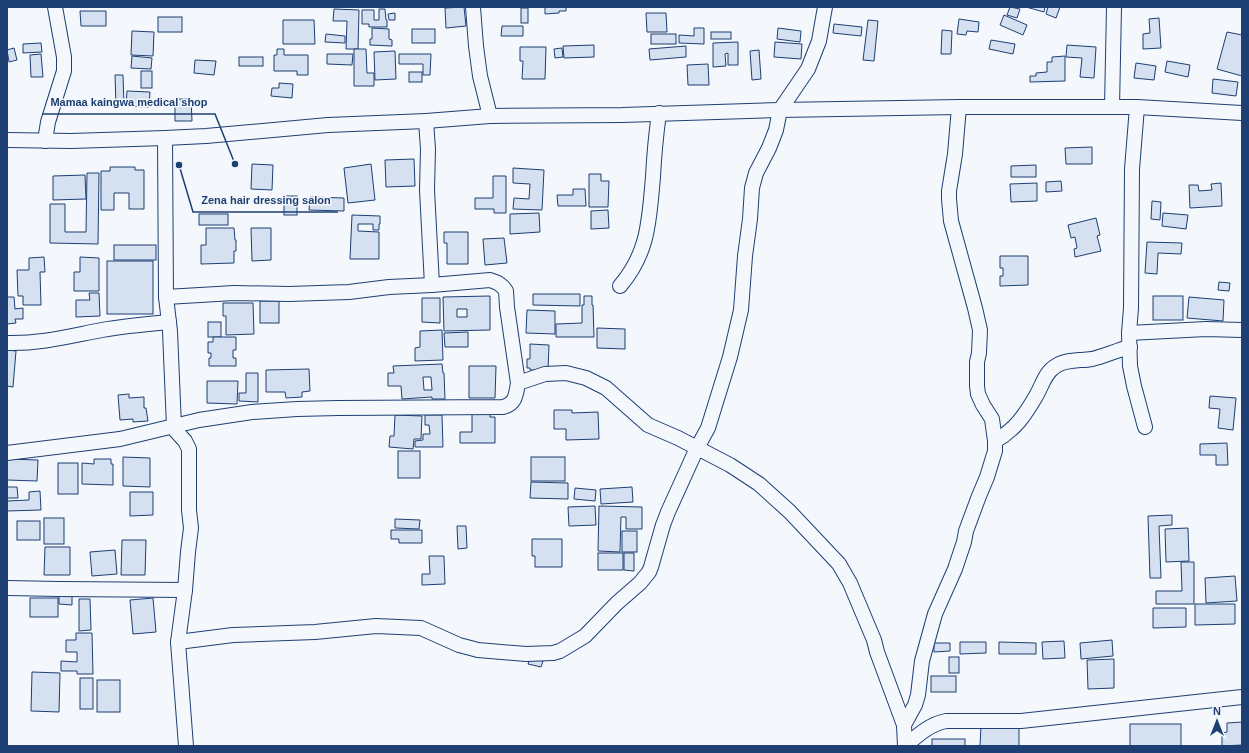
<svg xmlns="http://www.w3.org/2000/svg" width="1249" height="753" font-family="Arial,sans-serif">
<rect width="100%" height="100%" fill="#f4f7fb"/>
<g fill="#d5e0f0" stroke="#1d3f73" fill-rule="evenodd">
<path d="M464 7 466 26 446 28 445 8Z"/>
<path d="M545 7H566V11H559V13L545 14Z"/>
<path d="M1010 7 1020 9 1017 18 1007 15Z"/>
<path d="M1026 7H1045L1044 12Z"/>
<path d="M1048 7H1060L1056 18 1046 14Z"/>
<rect x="521" y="8" width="7" height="15"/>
<path d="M334 9 359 10 358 49H346L347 21H333Z"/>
<path d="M379 9H385L386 20H387V27H369V24H362V10H374V20H379Z"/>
<path d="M80 11H106V26H81Z"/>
<path d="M395 13V20H389L388 14Z"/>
<path d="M646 13H666L667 32H647Z"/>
<path d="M1004 15 1027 25 1023 35 1000 25Z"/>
<rect x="158" y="17" width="24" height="15"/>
<path d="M1159 18 1161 48 1143 49V34L1150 33 1149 19Z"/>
<path d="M959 19 979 22 978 32 967 31 966 35 957 34Z"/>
<path d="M283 20H314L315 44H283Z"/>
<path d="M868 20 878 21 874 61 863 60Z"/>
<path d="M834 24 862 27 861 36 833 33Z"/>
<path d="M502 26H523V36H501Z"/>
<path d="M372 28 389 29V39L392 40V46L370 45V39H372Z"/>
<path d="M694 28H704V44L679 43V35L694 36Z"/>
<path d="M778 28 801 31 800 42 777 39Z"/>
<rect x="412" y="29" width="23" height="14"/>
<path d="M942 30 952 31 951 54H941Z"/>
<path d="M132 31 154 32 153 56 131 55Z"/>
<rect x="711" y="32" width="20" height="7"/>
<path d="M1227 32 1242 35V76L1217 69Z"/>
<path d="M326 34 345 36V43L325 42Z"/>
<rect x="651" y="34" width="25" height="10"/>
<path d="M991 40 1015 44 1013 54 989 49Z"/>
<path d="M738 42V65H728V53L725 54 726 66 713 67V43Z"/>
<path d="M775 42 802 44 801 59 774 57Z"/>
<path d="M41 43 42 52 23 53V44Z"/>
<path d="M594 45V57L564 58 563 46Z"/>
<path d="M1067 45 1096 47 1094 78 1080 77 1082 58 1066 57Z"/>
<path d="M686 46V57L650 60 649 49Z"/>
<path d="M520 47H546L545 79H522L523 61H520Z"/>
<path d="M14 48 17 60 9 62 7 50Z"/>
<path d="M562 48 563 57 555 58 554 49Z"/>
<path d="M277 49H284V55H308V75H297V71H274V55H277Z"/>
<path d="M354 49H366L367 73H374V86H354Z"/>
<path d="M759 50 761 79 752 80 750 51Z"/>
<path d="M395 51 396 79 375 80 374 52Z"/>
<path d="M41 54 43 77H31L30 55Z"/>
<path d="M327 54H353L352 65 327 64Z"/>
<path d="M399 54H431L430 75H423V64H399Z"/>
<path d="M132 56 152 58 151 69 131 68Z"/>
<path d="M1065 56V81L1030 82V76H1036V73L1047 72V62H1052V57Z"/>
<rect x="239" y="57" width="24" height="9"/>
<path d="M195 60 216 61 214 75 194 73Z"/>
<path d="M1167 61 1190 65 1188 77 1165 72Z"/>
<path d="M1136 63 1156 66 1154 80 1134 78Z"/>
<path d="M708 64 709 85H688L687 65Z"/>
<rect x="141" y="71" width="11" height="17"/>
<rect x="409" y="72" width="13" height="10"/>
<path d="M115 75H123L124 106H116Z"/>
<path d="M1213 79 1238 82 1236 96 1212 93Z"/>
<path d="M279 83 293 84 292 98 271 96 272 88H279Z"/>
<path d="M127 91 150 92 149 107 126 106Z"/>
<path d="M175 99H191L192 121H175Z"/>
<path d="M1092 147V164H1066L1065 148Z"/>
<path d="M414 159 415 186 386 187 385 160Z"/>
<path d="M252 164 273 165 272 190 251 189Z"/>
<path d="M371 164 375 200 348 203 344 168Z"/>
<path d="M1036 165V177H1011V166Z"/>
<path d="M110 167H135V170H144V209H129V193H114V210H101V171H110Z"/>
<path d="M513 168 544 170 542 210 513 209 514 198 529 199 530 184 513 183Z"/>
<path d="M87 173H99L98 244 50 243V204H65V232H86Z"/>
<path d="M589 174H601V181H609L608 207H589Z"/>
<path d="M85 175 86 199 53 200V176Z"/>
<path d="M493 176H506V213H494V209H475V198H493Z"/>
<path d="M1061 181 1062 191 1046 192V182Z"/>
<path d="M1037 183V201L1011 202 1010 184Z"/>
<path d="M1221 183 1222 206 1190 208 1189 185H1198L1199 191 1212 190 1211 184Z"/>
<path d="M573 189H585L586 206H558L557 195H573Z"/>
<rect x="284" y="196" width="13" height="19"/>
<path d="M310 197 344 198V211L309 210Z"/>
<path d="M1152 201 1161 202 1160 220 1151 219Z"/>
<path d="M608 210 609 228 591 229V211Z"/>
<path d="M539 213 540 232 510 234V214Z"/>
<path d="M1163 213 1188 215 1186 229 1162 226Z"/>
<rect x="199" y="214" width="29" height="11"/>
<path d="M352 215 380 216V224H379V230H373V224H358V231L379 232V259H350Z"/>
<path d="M1096 218 1100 235 1097 236 1101 251 1075 257 1074 249 1077 248 1075 237 1071 238 1068 225Z"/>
<path d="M206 228H234L235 240H236V251H234V263L201 264V245H206Z"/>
<path d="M251 228H271V260L252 261Z"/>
<path d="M444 232H468V264H447V243H444Z"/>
<path d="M504 238 507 263 485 265 483 239Z"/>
<path d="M1147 242 1182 243 1181 254 1158 253 1157 274 1145 273Z"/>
<rect x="114" y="245" width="42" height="15"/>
<path d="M1000 256H1028V285L1000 286V276H1003V268H1000Z"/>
<path d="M44 257 45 272H40L41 305H23V296H18L17 270H29V258Z"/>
<path d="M80 257 99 258V291H74V272H80Z"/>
<rect x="107" y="261" width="46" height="53"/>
<path d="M1219 282 1230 283 1229 291 1218 290Z"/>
<path d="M89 293H99L100 316 76 317V300H90Z"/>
<path d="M533 294H580V306L533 305Z"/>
<path d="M490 296V330L444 331 443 297ZM457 309H467V317H457Z"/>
<path d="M584 296H592V305H593L594 337H556V324L582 323V305H584Z"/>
<rect x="1153" y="296" width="30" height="24"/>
<path d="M7 297H14L15 309 23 308V319H15L16 323 7 324Z"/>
<path d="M1189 297 1224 300 1223 321 1187 318Z"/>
<path d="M422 298H440V323L422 322Z"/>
<rect x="260" y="301" width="19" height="22"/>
<path d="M223 303H253L254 334 226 335V316H223Z"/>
<path d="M527 310 555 311V334L526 333Z"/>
<rect x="208" y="322" width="13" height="15"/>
<path d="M597 328 625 329V349L597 348Z"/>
<path d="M442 330 443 360 415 361V348L420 347V331Z"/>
<path d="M468 332V347H445L444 333Z"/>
<path d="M213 337H236V350H233V358H236V366H209V358H211V353H208V342H213Z"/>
<path d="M530 344 549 345 548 370H530V368H527V359H530Z"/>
<path d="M7 350 16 351 13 387 7 386Z"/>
<path d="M442 364 443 373H444L445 399H432V397L402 399 401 386H388V373H394L393 366ZM423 377H431L432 390H424Z"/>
<path d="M469 366H496L495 398H469Z"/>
<path d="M309 369 310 391 302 392V397L286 398 285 392H266V370Z"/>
<path d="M246 373H258V402L239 401V393H246Z"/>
<path d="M207 381H238L237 404 207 403Z"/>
<path d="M129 394V398L144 397V408H146L148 421 133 422V419L120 420 118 395Z"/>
<path d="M1210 396 1236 398 1233 430 1218 428 1220 409 1209 408Z"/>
<path d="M554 410H572V413L598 412 599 439 566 440V429H554Z"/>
<path d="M472 412H490V417H495V443H460V432H472Z"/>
<path d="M395 415 422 416 421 439H414L413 449 389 447 390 436H394Z"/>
<path d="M425 415H442L443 447H415V441L423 440V434H430L429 425H425Z"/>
<path d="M1227 443 1228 465H1216V455H1200V444Z"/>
<rect x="398" y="451" width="22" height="27"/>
<path d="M123 457 150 458V487L123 486Z"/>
<rect x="531" y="457" width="34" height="24"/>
<path d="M7 459 38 460 37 481 7 480Z"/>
<path d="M94 459H111V464H113V485L82 484V463L94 464Z"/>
<rect x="58" y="463" width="20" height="31"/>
<path d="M531 482 568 483V499L530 498Z"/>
<path d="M7 487H17L18 498H7Z"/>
<path d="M632 487 633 502 601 504 600 489Z"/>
<path d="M575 488 596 490 595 501 574 499Z"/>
<path d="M40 491 41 510 7 511V501L29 500V492Z"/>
<path d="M130 492H153V515L130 516Z"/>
<path d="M595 506 596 525 569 526 568 507Z"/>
<path d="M599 506 642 507V529H626V517H621L620 552 598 551Z"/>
<path d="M1172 515V525L1159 526 1161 578H1150L1148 516Z"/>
<rect x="44" y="518" width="20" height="26"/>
<path d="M395 519 420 520 419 529 395 528Z"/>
<rect x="17" y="521" width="23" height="19"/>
<path d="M457 526H466L467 548 458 549Z"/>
<path d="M1188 528 1189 561 1166 562 1165 529Z"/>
<path d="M391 530H422V543H399V539H391Z"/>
<rect x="622" y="531" width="15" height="21"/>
<path d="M532 539H562V567H535V556H532Z"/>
<path d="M122 540H146L145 575H121Z"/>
<path d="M45 547H70V575H44Z"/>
<path d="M115 550 117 574 92 576 90 552Z"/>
<rect x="598" y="553" width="25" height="17"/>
<path d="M624 553H634V571L624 570Z"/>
<path d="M429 556H444L445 584 422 585V574H430Z"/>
<path d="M1181 562H1194V604H1156V591H1182Z"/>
<path d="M1235 576 1237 601 1206 603 1205 578Z"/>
<path d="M59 595 72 596V605L59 604Z"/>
<rect x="30" y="598" width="28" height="19"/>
<path d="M153 598 156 632 133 634 130 600Z"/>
<path d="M79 599H90L91 630 79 631Z"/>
<path d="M1195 604H1235V624L1195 625Z"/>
<path d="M1153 608H1186V627L1153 628Z"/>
<path d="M76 633H92L93 674H77V671H61V661L77 662V652H66V640H76Z"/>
<path d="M1112 640 1113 656 1081 659 1080 643Z"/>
<path d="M1064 641 1065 658 1043 659 1042 642Z"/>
<path d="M960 642H986V653L960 654Z"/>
<path d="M999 642 1036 643V654H999Z"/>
<path d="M934 643H950V651L934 652Z"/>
<rect x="949" y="657" width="10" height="16"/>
<path d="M530 658 543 661 541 667 528 664Z"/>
<path d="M1114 659V688L1088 689 1087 660Z"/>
<path d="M32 672 60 673 59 712 31 711Z"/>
<rect x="931" y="676" width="25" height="16"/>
<rect x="80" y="678" width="13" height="31"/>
<rect x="97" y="680" width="23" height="32"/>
<path d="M1242 722V745L1222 746V733L1227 732V723Z"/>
<rect x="1130" y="724" width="51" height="22"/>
<path d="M981 726H1019V746H980Z"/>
<rect x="932" y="739" width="33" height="7"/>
</g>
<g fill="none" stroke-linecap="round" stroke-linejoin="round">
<g stroke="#1d3f73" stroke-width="16">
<g id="street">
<path d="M473 7 476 46 480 76 490 116"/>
<path d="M1112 107 1114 7"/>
<path d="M1137 107 1132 169 1131 308 1129 333 1130 366 1134 386 1145 427"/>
<path d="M426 121 428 149 427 190 432 285"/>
<path d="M165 138 166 297 170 331 174 427 175 430 185 441 189 449V510L191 528 188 552 185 590 178 642 186 746"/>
<path d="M7 140 71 141 165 138 206 136 328 125 426 121 490 116 622 115 780 110 959 107H1137L1242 113"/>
<path d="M45 141 48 122 64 71V57L55 7"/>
<path d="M620 286C649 252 649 220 653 177 654 156 656 135 659 113"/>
<path d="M166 297 234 293 289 294 349 292 389 287 432 285 490 280 498 283 503 287 506 291 507 307 518 383"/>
<path d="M1129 333 1206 329 1242 330"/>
<path d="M7 343C40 344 70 336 102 330 124 326 147 324 169 322"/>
<path d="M995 441C1015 430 1025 415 1036 396 1042 386 1045 372 1056 366 1066 359 1080 361 1092 359 1105 356 1117 350 1130 347"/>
<path d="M7 453 120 439 199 420 252 412 297 409 338 408 503 407C516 404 516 394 518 383L545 374 566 373 586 378 606 388 648 425 678 438 730 465 759 484 790 512 839 564 850 583 874 640 877 652 904 725"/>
<path d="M7 588 59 589 185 590"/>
<path d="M178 642 233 635 315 632 376 626 421 628 459 645 478 650 526 654 553 653 560 651 585 636 617 603 640 583 649 572 651 567 663 525 668 512 697 448 708 428 730 357 741 310 745 256 750 219 752 188 756 173 769 148 776 130 780 110 808 69 819 41 825 7"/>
<path d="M905 746 904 725 915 705 918 695 922 661 935 614 955 569 964 542 966 531 979 496 987 477 995 451V441L992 419 983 405 978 394 977 386V362L979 353 980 330 975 308 951 221 949 199V191L955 154 959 107"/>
<path d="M905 746C918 735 930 724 946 721H1021L1242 697"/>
</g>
</g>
<use href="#street" stroke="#f4f7fb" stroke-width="14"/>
</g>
<path fill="none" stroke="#1d3f73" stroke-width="1.5" d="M235 164L215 114H42M179 165L193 212H338"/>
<g fill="#1d3f73" stroke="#f4f7fb" stroke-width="1.5">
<circle cx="235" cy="164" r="4"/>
<circle cx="179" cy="165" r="4"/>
</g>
<g font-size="11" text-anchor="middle" font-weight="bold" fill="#1d3f73" stroke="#f4f7fb" stroke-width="3" stroke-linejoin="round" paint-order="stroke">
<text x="129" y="106">Mamaa kaingwa medical shop</text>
<text x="266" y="204">Zena hair dressing salon</text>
</g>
<rect width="1249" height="753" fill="none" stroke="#1d3f73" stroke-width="16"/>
<g transform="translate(1217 721)" stroke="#f4f7fb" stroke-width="3" paint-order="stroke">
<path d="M0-3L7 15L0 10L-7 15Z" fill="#1d3f73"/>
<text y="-6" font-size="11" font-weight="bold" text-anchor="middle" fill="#1d3f73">N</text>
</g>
</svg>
